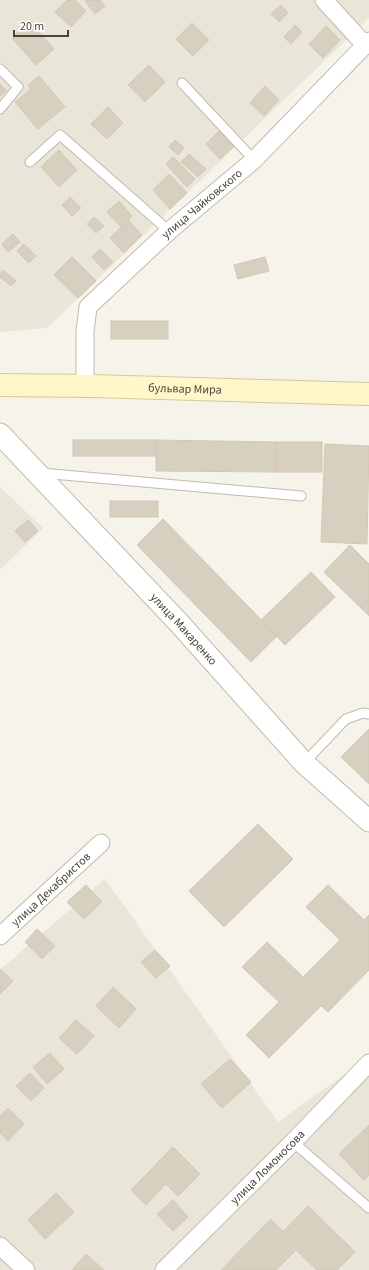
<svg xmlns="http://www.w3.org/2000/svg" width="369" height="1270" font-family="'Source Sans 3',sans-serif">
<rect width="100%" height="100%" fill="#f5f3ea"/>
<g fill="#e9e5d8">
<path d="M0 0H369V18L47 328 0 332Z"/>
<path d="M0 487 43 528 0 570Z"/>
<path d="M105 879 278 1122 369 1057V1270H0V970Z"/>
</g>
<g fill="#d7cfbf" stroke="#d2c8b2">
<path d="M67 0H75L86 11 71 27 55 12Z"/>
<path d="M86 0H100L105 6 95 14 85 1Z"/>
<path d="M281 5 288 13 279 22 271 14Z"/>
<path d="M30 22 54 49 36 65 12 38Z"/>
<path d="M192 23 209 40 193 56 176 39Z"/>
<path d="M295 25 302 32 291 44 284 37Z"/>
<path d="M326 26 340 40 323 58 309 44Z"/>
<path d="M149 65 165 82 145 102 128 85Z"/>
<path d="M39 76 65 107 38 129 15 102 31 89 28 85Z"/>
<path d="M0 84 6 91 0 96Z"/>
<path d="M265 86 279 100 264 116 250 103Z"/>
<path d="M108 107 123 123 107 139 91 124Z"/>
<path d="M219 131 234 146 220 159 206 144Z"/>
<path d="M175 140 184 148 178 155 169 147Z"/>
<path d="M59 150 77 170 59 187 41 167Z"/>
<path d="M189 154 206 169 198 177 181 162Z"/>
<path d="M173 157 195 179 187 187 166 164Z"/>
<path d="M169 174 187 193 170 209 153 190Z"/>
<path d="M70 197 81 208 72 216 62 205Z"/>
<path d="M119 201 132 216 121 227 107 212Z"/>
<path d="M94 217 104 226 96 233 87 224Z"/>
<path d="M128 220 142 235 124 253 110 238Z"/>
<path d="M13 234 20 242 8 252 2 244Z"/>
<path d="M24 244 36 256 29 263 17 251Z"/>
<path d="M100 249 113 262 104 270 92 257Z"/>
<path d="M72 257 96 281 78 298 54 275Z"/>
<path d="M265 257 269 271 238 279 234 265Z"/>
<path d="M3 270 16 281 11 286 0 277V274Z"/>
<rect x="111" y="321" width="57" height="18"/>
<rect x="73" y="440" width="83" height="16"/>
<path d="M156 440 276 442V472L156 471Z"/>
<rect x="276" y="442" width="46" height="30"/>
<path d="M325 444 369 446 367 544 321 542Z"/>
<rect x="110" y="501" width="48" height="16"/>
<path d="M163 519 277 636 251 662 137 545Z"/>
<path d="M28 520 38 531 25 542 15 531Z"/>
<path d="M350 545 369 564V598L360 607 324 572Z"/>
<path d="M311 572 335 597 285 645 261 620Z"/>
<path d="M369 598V616L360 607Z"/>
<path d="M369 729V784L341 757Z"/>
<path d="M258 824 293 859 224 927 189 891Z"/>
<path d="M86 885 102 902 84 919 67 902Z"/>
<path d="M328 885 364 920 369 915V970L328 1012 321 1006 269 1058 246 1035 279 1002 242 967 267 942 303 977 340 940 306 907Z"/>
<path d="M37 929 55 946 42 959 25 942Z"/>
<path d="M155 950 170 966 156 978 141 962Z"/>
<path d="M0 969 13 981 0 994Z"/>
<path d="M113 987 136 1009 119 1028 96 1006Z"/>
<path d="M76 1020 94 1036 77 1054 59 1038Z"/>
<path d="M50 1053 64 1069 47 1084 33 1067Z"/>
<path d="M230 1059 251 1082 222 1108 201 1084Z"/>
<path d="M30 1073 44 1088 31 1101 16 1086Z"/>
<path d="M8 1108 24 1124 8 1141 0 1133V1116Z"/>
<path d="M369 1125V1175L364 1180 339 1154Z"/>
<path d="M173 1147 200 1174 178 1196 166 1184 146 1205 131 1190Z"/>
<path d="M56 1193 74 1212 45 1239 28 1220Z"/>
<path d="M173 1200 188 1217 173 1231 157 1214Z"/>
<path d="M308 1206 355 1252 337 1270H317L296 1250 276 1270H221L271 1219 283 1232Z"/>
<path d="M86 1254 104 1270H72Z"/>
</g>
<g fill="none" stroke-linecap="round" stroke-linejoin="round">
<g stroke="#c1bbac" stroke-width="11">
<g id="service">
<path d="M0 69 18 87 0 109"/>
<path d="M182 83 254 160"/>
<path d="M30 162 60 135 169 231"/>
<path d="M41 473 301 496"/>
<path d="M304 763 346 719 363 713 369 714"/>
<path d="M293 1142 369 1208"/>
</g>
</g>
<g stroke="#c1bbac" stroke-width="19">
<g id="minor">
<path d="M324 0 365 45"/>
<path id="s1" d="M85 386V332L88 307 169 231 254 160 369 41"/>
<path id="s2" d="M0 936 101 843"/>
<path d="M0 1246 26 1270"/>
<path id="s3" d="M164 1270 293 1142 369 1063"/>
</g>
</g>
<g stroke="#c1bbac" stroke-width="23">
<g id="tertiary">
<path id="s4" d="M0 434 179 623 304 763 369 821"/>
</g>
</g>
<g stroke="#d6ca99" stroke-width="24">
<g id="secondary">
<path id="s5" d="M0 385 92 386 369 394"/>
</g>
</g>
<use href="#service" stroke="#fff" stroke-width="9"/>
<use href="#minor" stroke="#fff" stroke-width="17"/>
<use href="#tertiary" stroke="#fff" stroke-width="21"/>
<use href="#secondary" stroke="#fff6ca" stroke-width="22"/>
</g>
<g text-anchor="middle" stroke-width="3" stroke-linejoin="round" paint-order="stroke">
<g font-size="12" fill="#494438" stroke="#fff">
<text dy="4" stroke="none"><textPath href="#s1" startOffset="233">улица Чайковского</textPath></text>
<text dy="4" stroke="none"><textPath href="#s5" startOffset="185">бульвар Мира</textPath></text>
<text dy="4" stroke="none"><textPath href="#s4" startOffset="268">улица Макаренко</textPath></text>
<text dy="4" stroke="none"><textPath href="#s2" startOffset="69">улица Декабристов</textPath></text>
<text dy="4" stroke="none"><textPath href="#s3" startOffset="146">улица Ломоносова</textPath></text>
</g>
</g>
<path d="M14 30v6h54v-6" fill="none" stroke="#494438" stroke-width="2"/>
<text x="20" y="30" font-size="12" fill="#494438" stroke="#ffffff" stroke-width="3" paint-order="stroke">20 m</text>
</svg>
